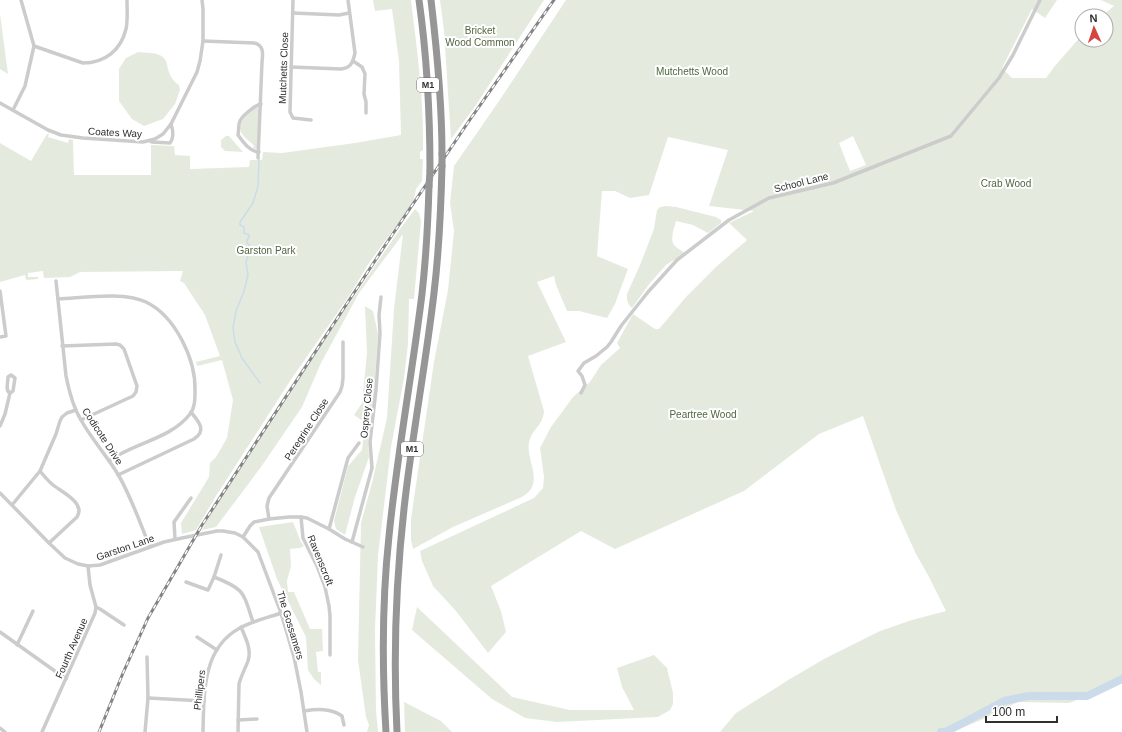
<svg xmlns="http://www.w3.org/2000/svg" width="1122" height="732" font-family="Arial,sans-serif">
<rect width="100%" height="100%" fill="#fff"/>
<g fill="#e4ebde" fill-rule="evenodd">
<path d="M373 0H411C417 50 424 100 423 150L420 152V159H423L422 181 416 189 413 203 369 263 349 296 290 381 216 496 196 530 182 534 181 523 209 477 210 463 216 457 227 438 233 400 222 360 197 366 196 362 220 356 205 315 184 283 180 281 183 271 80 272 70 277 44 278 43 271 28 273V277H38V279L26 280 25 275 0 282V143L31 161 47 134 49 133 48 137 68 143 69 139 73 140 74 175H151V145L174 146 175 155 190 156V169L249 167 250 160H262L263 152 282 153 355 143 401 135 399 61 392 9 375 11Z"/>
<path d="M440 0H544L476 105 451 139 444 31Z"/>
<path d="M566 0H1057L1045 18 1032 9 1002 68 1012 78H1046L1054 67 1082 35V40H1106V16H1102L1114 6 1101 0H1122V683L1069 703 1018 702 981 720 952 732H720L736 713 790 679 824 659 880 631 912 620 946 611 928 575 916 554 896 510 863 416 819 434 744 491 615 549 581 531 491 586 501 611 506 632 488 653 456 611 433 586 422 561 420 551 534 498 543 488 544 477 540 448 551 427 573 397 590 382 601 365 620 348 617 343 633 314 655 329H659L686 297 717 266 747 240 729 223 754 211 709 206 728 150 668 137 649 195 630 198 615 191H602L597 256 628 269 615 304 607 318 579 311H567L556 285 554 276 537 282 566 342 528 356 544 411C543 425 534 428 530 439 524 455 540 474 531 489 529 492 525 495 522 497L453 527 413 549 411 540V519L434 362 448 290 454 231 450 203 454 166 499 101ZM853 136 866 165 850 171 839 143Z"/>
<path d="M0 14 8 74 0 69Z"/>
<path d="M138 52C146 53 157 52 163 57 167 61 167 64 168 69 170 76 173 81 179 85L180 90 175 104 163 119 144 126 132 119 119 101V69L126 58Z"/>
<path d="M257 107 259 109 257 149H255L253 148 254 146C251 142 243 137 241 132 237 122 249 111 257 107Z"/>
<path d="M226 136H229L243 152 225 151 221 147V140Z"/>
<path d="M666 206 676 207 716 217 721 220V223L708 233 693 225 676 221C674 228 670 239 674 245 676 248 681 250 685 253L666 265 650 283 632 308 629 305 627 300V294L640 265 654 229 657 210 660 207Z"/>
<path d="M415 209 419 213 421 221 414 299H409L408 344 404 378 391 447 378 556 375 630 376 710 378 732H367L369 725 366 717 358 660 361 523 372 483 387 418 394 309 403 234 359 293 321 363 302 407 261 467 216 527 202 530 210 514 298 379 400 229Z"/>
<path d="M365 306 373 311 378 334 373 406 368 440 369 457 355 497 345 535 336 529 334 521 348 466 362 450 363 441V421L354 415 362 403 367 353Z"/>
<path d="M293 522 301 542 304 546 300 548 290 549 291 566 287 581 288 592H294L310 629H322L323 651 316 652 318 672H321V685L314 679 308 670 306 637 277 579 259 527Z"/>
<path d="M417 607 512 697 570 710H634L622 687 617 668 654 655 667 668 673 693V704L670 710 658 717 557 722 525 718 492 699 412 630Z"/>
<path d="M404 702 441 721 452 732H405Z"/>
</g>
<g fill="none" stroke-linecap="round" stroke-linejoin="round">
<path stroke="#ccdbe9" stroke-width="1.5" d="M259 159 258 186 253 203 240 222V225L244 227V233L249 235V237L247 240V243L249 245V253L246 262 248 275 244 291 236 311 233 328 235 342 242 358 260 383"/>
<path stroke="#ccdbe9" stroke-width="8" d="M941 732H945L965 722 1004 701 1028 696H1087L1122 679"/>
<g stroke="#ccc" stroke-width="3.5">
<path d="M293 0 290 112 293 118 311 120"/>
<path d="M293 13 339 15 349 13"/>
<path d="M203 41 254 43C264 45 263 54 262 62L258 158"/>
<path d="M34 46 83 63C105 63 121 50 126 29 128 20 127 9 127 0"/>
<path d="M353 61 362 67 365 74 364 94 366 102V113"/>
<path d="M291 67 341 69C351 68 353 62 355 53L348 0"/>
<path d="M0 103 48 130 61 135 83 138 143 142 155 139 163 134 171 124 197 72 200 61 203 41V9L202 0"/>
<path d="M13 110 25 86 34 46 21 0"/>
<path d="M150 141 152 142 170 143C174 138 173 130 171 124"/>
<path d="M259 152C250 152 243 142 238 135 239 131 238 125 240 121 242 116 255 105 261 104"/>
<path d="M56 281 66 376C69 391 73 407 81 420 92 440 108 457 119 476 132 499 140 523 150 547"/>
<path d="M0 291 6 336 0 337"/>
<path d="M58 299C82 298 124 291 146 302 175 316 196 359 195 391 195 399 195 408 190 414 171 439 133 443 109 461"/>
<path d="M62 346 116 344 120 345 124 349 137 386 136 392 133 396 81 420"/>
<path d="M581 393 585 385 582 376 578 371 584 363 596 356 607 347 611 342 621 326 648 292 677 260 729 220 769 198 833 183 951 136 999 78 1013 55 1040 0"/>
<path d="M0 426 5 414 10 393 13 391 15 378 11 375 8 377C8 383 5 391 10 393"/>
<path d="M40 471C44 476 48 481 53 485 62 492 86 503 77 517L49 543"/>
<path d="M118 475 194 439C207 430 199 422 191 412"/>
<path d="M0 493 49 543 65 558 78 564 88 566 100 565 164 542 182 538 217 531H223L235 533 243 537 258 552 281 613 294 657 301 692 307 732"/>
<path d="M12 505 40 471 56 434 60 421 62 417 67 413 76 410"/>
<path d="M301 517 303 538 317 566 325 587 329 606 330 616V655"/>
<path d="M269 519 267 506 269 498 340 392 342 386 343 378V342"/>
<path d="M329 529 348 458 359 443"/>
<path d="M243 537 250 526 254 522 269 519 289 517H301L307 518 329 529 345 539 363 547"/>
<path d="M175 539 174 522 191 498"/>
<path d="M352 542 372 468 370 442 376 390 380 333 379 315 381 297"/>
<path d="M214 577C245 589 243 592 253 622"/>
<path d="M186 582 208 590 214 577 221 555"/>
<path d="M96 607 100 609 124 625"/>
<path d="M0 632 66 679"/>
<path d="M197 637 217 650"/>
<path d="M17 645 33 611"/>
<path d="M148 698 204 701"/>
<path d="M304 711C317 709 331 708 342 716L344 725"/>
<path d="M238 720 257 719"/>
<path d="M0 728 5 732"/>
<path d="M42 732 95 613 96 607 90 585 88 566"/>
<path d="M145 732 148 698 147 657"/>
<path d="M203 732C204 694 202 648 240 628 252 621 267 618 281 613"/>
<path d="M238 732 239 684C241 676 245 669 248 661 252 649 245 637 241 627"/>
</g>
<g stroke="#969696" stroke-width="7">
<path d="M419 0C427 57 430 114 430 171"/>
<path d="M431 0C437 51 442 103 442 154"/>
<path d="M386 732C382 667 382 601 389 536 397 455 412 375 422 294 426 258 428 222 429 186"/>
<path d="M397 732C393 654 396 577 405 500 413 431 426 362 434 293 439 251 441 208 442 166"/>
</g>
<g stroke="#848484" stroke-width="3">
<path id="rail" d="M99 732 123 673 148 618 202 525 384 247 469 121 554 0"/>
</g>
<use href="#rail" stroke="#fff" stroke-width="1.5" stroke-dasharray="4.5" stroke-linecap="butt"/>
<g stroke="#969696" stroke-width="7">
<path d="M442 166V154"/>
<path d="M429 186 430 171"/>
</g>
</g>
<g text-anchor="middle" stroke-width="4" stroke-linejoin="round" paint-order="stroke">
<g fill="#fff" stroke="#6d6d6d" stroke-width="1">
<rect x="417" y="78" width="22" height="14" rx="3"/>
<rect x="401" y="442" width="22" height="14" rx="3"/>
</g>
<g font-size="9" font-weight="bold" fill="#2f2f2f">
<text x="428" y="88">M1</text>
<text x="412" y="452">M1</text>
</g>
<g font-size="10" fill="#4f6640" stroke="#fff">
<text x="480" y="34">Bricket<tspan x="480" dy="12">Wood Common</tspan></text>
<text x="692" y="75">Mutchetts Wood</text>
<text x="1006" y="187">Crab Wood</text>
<text x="266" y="254">Garston Park</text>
<text x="703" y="418">Peartree Wood</text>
</g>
<g font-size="10" fill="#2f2f2f" stroke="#fff">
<text transform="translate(283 68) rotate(-88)" y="4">Mutchetts Close</text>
<text transform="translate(115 132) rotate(3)" y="4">Coates Way</text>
<text transform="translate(801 182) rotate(-14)" y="4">School Lane</text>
<text transform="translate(366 408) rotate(-85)" y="4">Osprey Close</text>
<text transform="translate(306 429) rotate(-57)" y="4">Peregrine Close</text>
<text transform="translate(103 436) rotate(57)" y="4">Codicote Drive</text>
<text transform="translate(125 547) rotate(-19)" y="4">Garston Lane</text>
<text transform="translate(321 560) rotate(68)" y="4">Ravenscroft</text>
<text transform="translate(291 625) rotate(73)" y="4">The Gossamers</text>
<text transform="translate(71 648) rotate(-66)" y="4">Fourth Avenue</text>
<text transform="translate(199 690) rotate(-83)" y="4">Phillipers</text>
</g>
</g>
<g transform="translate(1094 28) rotate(357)"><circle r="19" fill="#ffffff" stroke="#acacac"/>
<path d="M0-3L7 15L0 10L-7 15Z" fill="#d44543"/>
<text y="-6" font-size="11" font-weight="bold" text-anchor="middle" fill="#2f2f2f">N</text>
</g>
<path d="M986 716v6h71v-6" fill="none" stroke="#2f2f2f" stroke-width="2"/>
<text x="992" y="716" font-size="12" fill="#2f2f2f" stroke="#ffffff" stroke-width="3" paint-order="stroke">100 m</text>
</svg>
